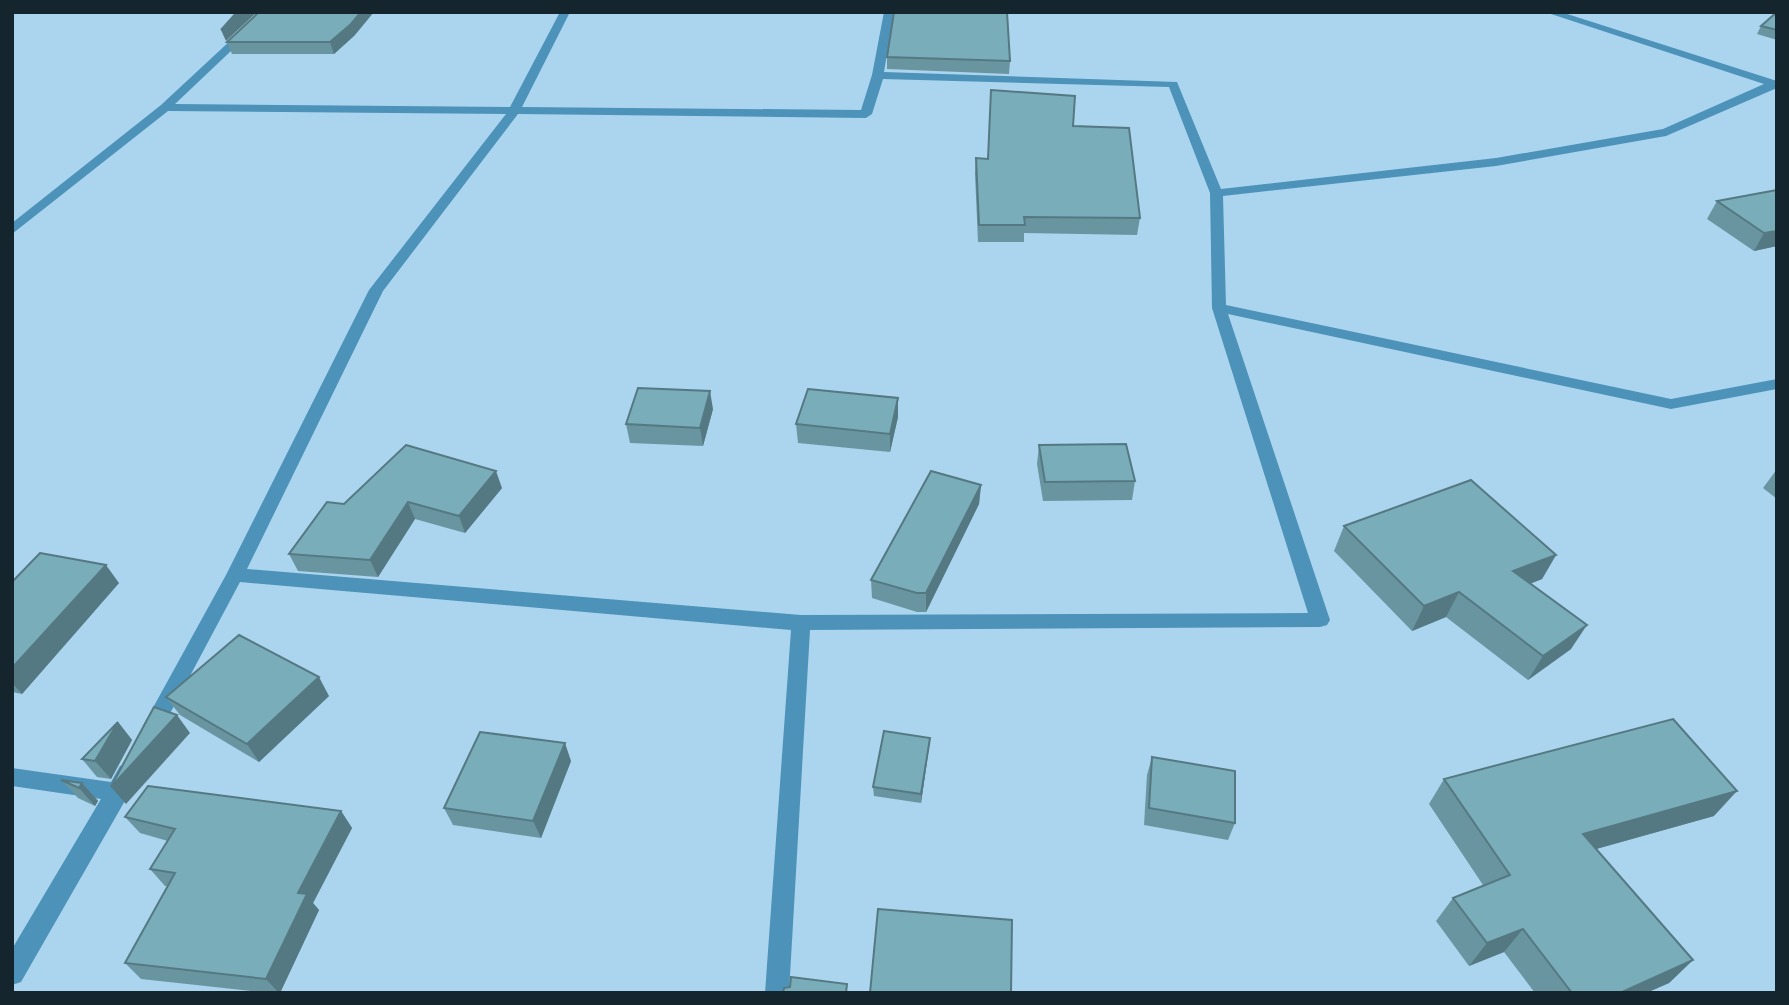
<svg xmlns="http://www.w3.org/2000/svg" width="1789" height="1005" font-family="'Source Serif 4',serif">
<rect width="100%" height="100%" fill="#abd5ef"/>
<g fill="none" stroke-linecap="round" stroke-linejoin="round">
<g fill="#4d92b9" fill-rule="evenodd">
<path d="M261 12H272L175 104 510 107 560 12H570L522 107 861 110 872 75 884 12H894L884 72 1177 82 1221 189 1496 158 1663 129 1764 84 1545 12H1561L1777 81V88L1666 136 1496 166 1223 196 1226 305 1671 399 1777 379V389L1671 409 1228 314 1330 620 1327 625 1320 627 810 630 789 993H765L791 630 240 582 158 736 151 739 144 736 141 730 144 724 226 575 369 290 506 114 168 111 12 234V223L161 105ZM883 79 1169 87 1210 193 1212 308 1308 613 801 615 247 569 383 291 518 114 866 118 872 114Z"/>
<path d="M128 764 136 766 139 773 126 799 21 982 12 985V949L101 799 12 786V768L111 782 120 766Z"/>
</g>
</g>
<g fill="#6995a0">
<path d="M1777 12V40L1757 34 1761 26Z"/>
<path d="M355 35 334 54H232L227 42Z"/>
<path d="M887 57 1010 61 1009 74 887 69Z"/>
<path d="M1073 126 1140 218 1137 235 1024 233V242H978L975 174 976 158 987 159Z"/>
<path d="M1777 190V246L1754 251 1707 219 1717 201Z"/>
<path d="M713 409 703 446 630 443 626 424Z"/>
<path d="M898 417 890 452 798 443 796 424Z"/>
<path d="M1039 445 1135 481 1132 500 1043 501 1037 464Z"/>
<path d="M1777 469V499L1763 488Z"/>
<path d="M981 485 979 504 926 612H917L872 598 871 580Z"/>
<path d="M502 488 465 533 415 519 378 577 298 571 289 554 344 504Z"/>
<path d="M1344 526 1556 555 1542 579 1530 584 1571 649 1528 680 1446 617 1412 631 1334 551Z"/>
<path d="M12 582 119 583 22 694 12 692Z"/>
<path d="M329 696 259 762 180 715 166 697Z"/>
<path d="M118 722 132 740 111 779 97 777 82 759Z"/>
<path d="M929 747 921 803 874 796 873 787Z"/>
<path d="M1152 757 1235 823 1228 840 1144 825 1147 775Z"/>
<path d="M571 761 541 838 453 825 444 808Z"/>
<path d="M1444 779 1714 816 1596 849 1693 960 1669 983 1646 993H1535L1504 952 1469 966 1436 921 1453 898 1483 885 1429 804Z"/>
<path d="M61 780 82 783 98 801 95 806 78 798Z"/>
<path d="M341 811 352 828 313 903 319 910 280 993H269L141 979 125 963 168 886H165L150 869 168 841 140 833 125 817Z"/>
</g>
<g fill="#557982">
<path d="M240 12H257L226 41 221 30Z"/>
<path d="M361 12H374L355 35 334 54 330 42Z"/>
<path d="M1777 231V246L1754 251 1764 233Z"/>
<path d="M710 391 713 409 703 446 700 428Z"/>
<path d="M898 398V417L890 452V434Z"/>
<path d="M496 471 502 488 465 533 459 516Z"/>
<path d="M981 485 979 504 926 612V593Z"/>
<path d="M408 502 415 519 378 577 370 560Z"/>
<path d="M1556 555 1542 579 1499 596 1513 571Z"/>
<path d="M106 565 119 583 22 694 12 683V668Z"/>
<path d="M1459 592 1446 617 1412 631 1424 606Z"/>
<path d="M1587 625 1571 649 1528 680 1543 656Z"/>
<path d="M319 677 329 696 259 762 247 744Z"/>
<path d="M177 715 190 733 126 804 111 787Z"/>
<path d="M118 722 132 740 111 779 95 761Z"/>
<path d="M930 738 929 747 921 803V794Z"/>
<path d="M565 743 571 761 541 838 533 821Z"/>
<path d="M82 783 98 801 95 806 79 788Z"/>
<path d="M1737 791 1714 816 1564 858 1583 834Z"/>
<path d="M341 811 352 828 313 903 319 910 280 993H279L266 979 298 893Z"/>
<path d="M1523 929 1504 952 1469 966 1487 943Z"/>
<path d="M1693 960 1669 983 1646 993H1620Z"/>
</g>
<g fill="#7aadba" stroke="#557982" stroke-width="2">
<path d="M237 12H240L221 30Z"/>
<path d="M259 12H361L351 24 330 42H227Z"/>
<path d="M894 12H1007L1010 61 887 57Z"/>
<path d="M1777 12V30L1761 26Z"/>
<path d="M991 90 1075 96 1073 126 1129 128 1140 218 1024 217 1025 225H979L976 158 988 159Z"/>
<path d="M1777 190V231L1764 233 1717 201Z"/>
<path d="M638 388 710 391 700 428 626 424Z"/>
<path d="M808 389 898 398 890 434 796 424Z"/>
<path d="M1126 444 1135 481 1045 482 1039 445Z"/>
<path d="M406 445 496 471 459 516 408 502 370 560 289 554 327 502 344 504Z"/>
<path d="M931 471 981 485 926 593H917L871 580Z"/>
<path d="M1471 480 1556 555 1513 571 1587 625 1543 656 1459 592 1424 606 1344 526Z"/>
<path d="M40 553 106 565 12 668V582Z"/>
<path d="M239 635 319 677 247 744 166 697Z"/>
<path d="M154 707 177 715 111 787 113 783Z"/>
<path d="M1673 719 1737 791 1583 834 1693 960 1620 993H1572L1523 929 1487 943 1453 898 1510 875 1444 779Z"/>
<path d="M118 722 95 761 82 759Z"/>
<path d="M884 731 930 738 921 794 873 787Z"/>
<path d="M480 732 565 743 533 821 444 808Z"/>
<path d="M1152 757 1235 771V823L1149 808Z"/>
<path d="M61 780 82 783 79 788Z"/>
<path d="M148 786 341 811 298 893 307 894 266 979 125 963 175 873 150 869 175 829 125 817Z"/>
<path d="M878 909 1012 920 1011 993H870Z"/>
<path d="M791 977 847 984 846 993H783L784 988 790 987Z"/>
</g>
<rect width="1789" height="1005" fill="none" stroke="#14252e" stroke-width="28"/>
</svg>
